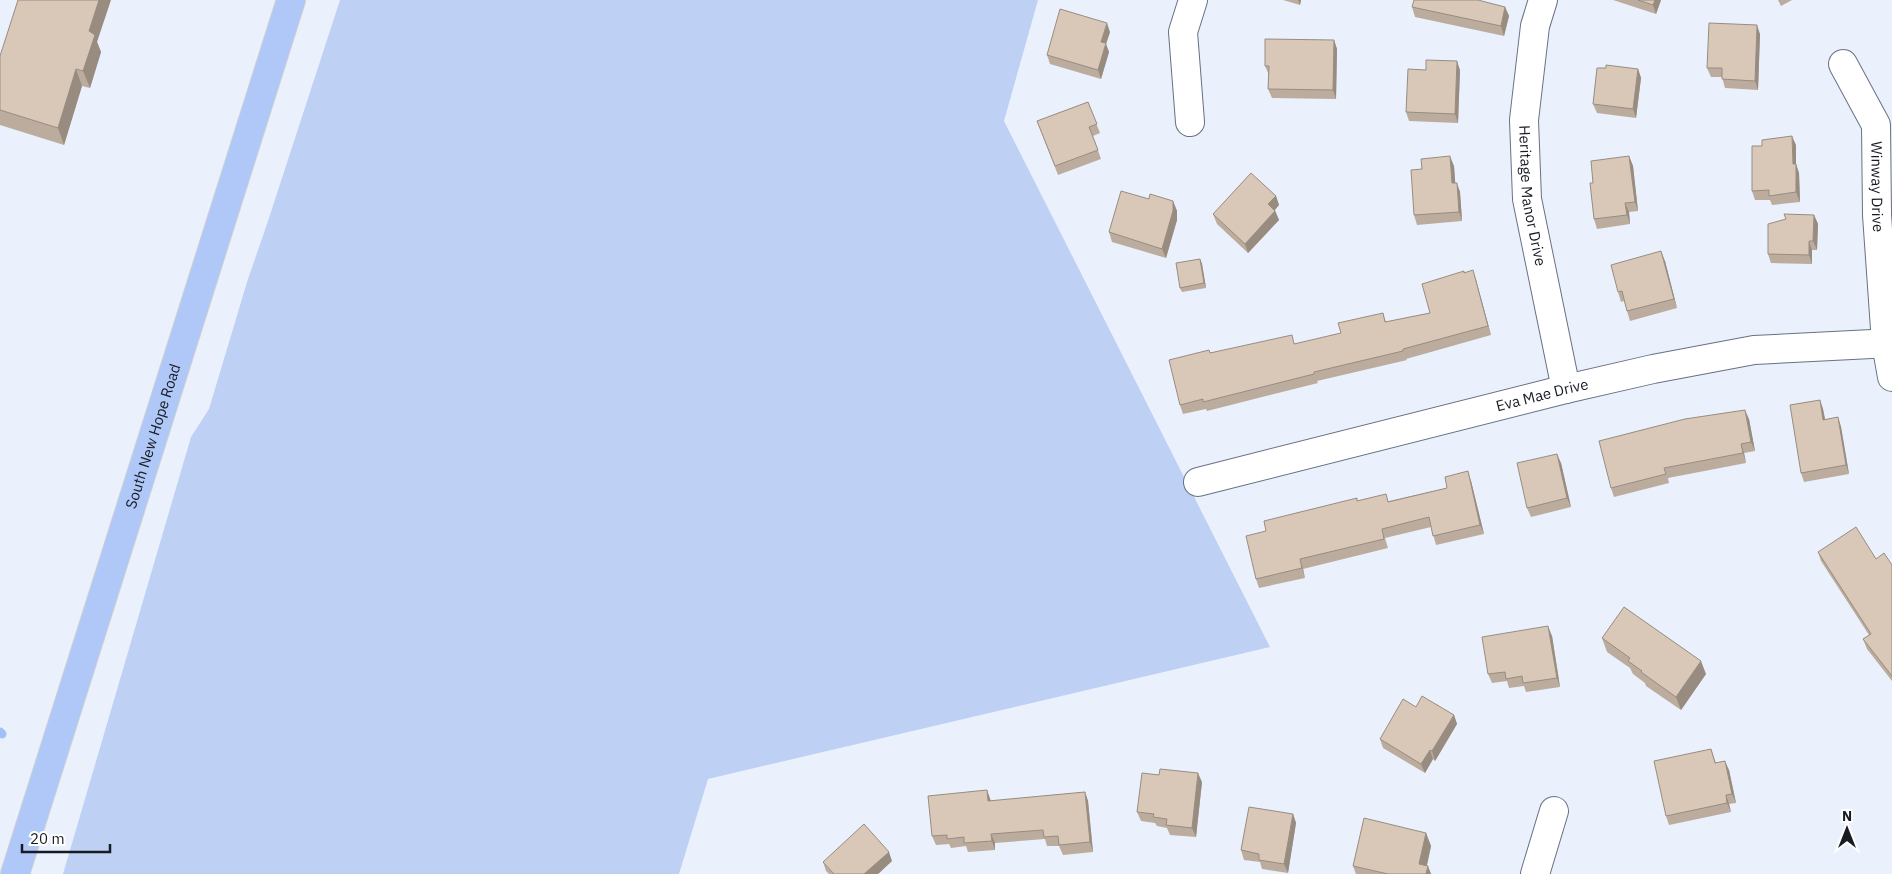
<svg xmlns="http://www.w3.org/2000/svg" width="1892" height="874" font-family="'IBM Plex Sans',sans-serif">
<rect width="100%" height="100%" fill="#eaf1fd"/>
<path fill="#bed1f5" d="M340 0H1038L1004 121 1270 647 708 779 679 874H63L191 437 209 409 247 282 267 224Z"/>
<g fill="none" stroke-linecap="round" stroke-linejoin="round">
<path stroke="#a2c0f8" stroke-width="9" d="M0 732 2 734"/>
<g stroke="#687182" stroke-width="30">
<g id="minor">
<path id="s1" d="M1543 0 1535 26 1524 120 1527 199 1566 389"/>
<path id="s2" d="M1843 64 1876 125 1877 215 1886 343 1892 377"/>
<path d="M1190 122 1183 32 1193 0"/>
<path id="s3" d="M1198 482 1566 389 1653 369 1754 350 1892 343"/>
<path d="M1535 874 1554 811"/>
</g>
</g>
<g stroke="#d1d1d3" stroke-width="30">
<g id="major">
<path id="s4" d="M15 874 291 0"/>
</g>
</g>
<use href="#minor" stroke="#fff" stroke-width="28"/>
<use href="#major" stroke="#afc8f7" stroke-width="28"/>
</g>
<g fill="#bbac9e">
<path d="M1283 0H1301L1300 5Z"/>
<path d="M1613 0H1661L1656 14Z"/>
<path d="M1778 0H1792L1781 6Z"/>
<path d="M1412 7H1505L1509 16 1504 36 1415 17Z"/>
<path d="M1110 32 1106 44 1109 52 1101 79 1050 64 1047 55Z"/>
<path d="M1760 34 1758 90 1725 88 1722 77H1711L1707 68Z"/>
<path d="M1334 40 1337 49 1336 99 1272 98 1268 89 1269 75 1265 66Z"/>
<path d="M97 42 101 52 90 88 82 86 64 145 0 125V56Z"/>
<path d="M1606 68 1638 69 1641 78 1636 118 1597 113 1593 104Z"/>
<path d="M1426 70H1460L1458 123 1409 121 1406 112Z"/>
<path d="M1088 102 1100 133 1093 136 1101 159 1058 175 1037 121Z"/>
<path d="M1796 145V164L1799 173 1800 202 1772 205 1770 200H1755L1752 191Z"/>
<path d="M1629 156 1633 166 1638 211 1629 212 1630 224 1597 229 1594 219 1593 183Z"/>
<path d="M1454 166 1455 183 1460 192 1462 221 1417 225 1414 215Z"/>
<path d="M1276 196 1279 205 1275 210 1279 220 1248 253 1217 224 1213 214Z"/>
<path d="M1149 199 1173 201 1177 211V220L1166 258 1112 242 1109 232Z"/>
<path d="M1814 215 1818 224 1817 250H1812V264L1771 263 1768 254Z"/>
<path d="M1200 259 1202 264 1206 288 1182 292 1180 288Z"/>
<path d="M1665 261 1677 308 1630 321 1624 301 1621 302 1618 292Z"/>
<path d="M1465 273 1476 280 1491 335 1406 359 1407 360 1317 381 1318 383 1207 411 1206 409 1183 414 1180 405 1210 353 1296 344 1341 333 1383 313 1386 322 1430 313Z"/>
<path d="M1820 400 1823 409 1825 420 1838 417 1841 427 1849 474 1804 482 1801 473Z"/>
<path d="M1749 419 1755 451 1744 453 1746 463 1668 478 1669 483 1614 497 1611 488Z"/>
<path d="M1561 463 1571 507 1531 517 1527 508Z"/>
<path d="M1471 481 1484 534 1436 545 1431 527 1385 538 1388 548 1303 569 1305 578 1259 588 1256 579 1266 531 1358 501H1389L1447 488Z"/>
<path d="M1818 552 1876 559 1892 565V681L1867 649 1863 639 1869 635 1821 561Z"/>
<path d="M1552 636 1560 687 1526 692 1524 686 1509 688 1507 681 1492 683 1488 674Z"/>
<path d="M1602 638 1706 674 1681 710 1646 686 1645 683 1633 674 1630 668 1607 652Z"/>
<path d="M1416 707 1454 715 1457 724 1435 761 1433 759 1425 773 1383 748 1380 739Z"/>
<path d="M1711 749 1716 763 1729 770 1736 803 1729 804 1731 812 1669 825 1666 816Z"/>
<path d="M1202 782 1196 837 1170 835 1167 828 1157 826 1155 823 1141 821 1137 812Z"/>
<path d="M987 790 991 801 1085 792 1088 801 1093 852 1063 855 1059 846H1047L1045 839 995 843V850L968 852 966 846 951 848 949 844 936 845 932 836Z"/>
<path d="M1293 814 1296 823 1288 873 1262 869 1260 862 1244 860 1241 850Z"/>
<path d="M1426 833 1431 846 1427 865 1431 874H1356L1353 866Z"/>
<path d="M892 861 878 874H829L826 871 823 862Z"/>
</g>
<g fill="#988c81">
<path d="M99 0H111L97 42 101 52 90 88 83 71 89 31Z"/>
<path d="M1298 0H1301L1300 5Z"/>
<path d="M1655 0H1661L1656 14 1653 5Z"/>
<path d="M1505 7 1509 16 1504 36 1501 26Z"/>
<path d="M1107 23 1110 32 1106 44 1109 52 1101 79 1098 70 1101 42Z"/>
<path d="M1757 25 1760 34 1758 90 1755 81Z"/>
<path d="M1334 40 1337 49 1336 99 1333 90Z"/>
<path d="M1457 61 1460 70 1458 123 1455 114Z"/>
<path d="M76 69 82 86 64 145 58 128Z"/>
<path d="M1638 69 1641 78 1636 118 1633 109Z"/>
<path d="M1792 136 1796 145V164L1799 173 1800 202 1796 192 1793 164Z"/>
<path d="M1450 156 1454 166 1456 192 1452 183Z"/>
<path d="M1629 156 1633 166 1638 211 1635 202Z"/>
<path d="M1457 183 1460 192 1462 221 1459 212Z"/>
<path d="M1276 196 1279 205 1272 213 1268 204Z"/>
<path d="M1173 201 1177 211V220L1166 258 1162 249Z"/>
<path d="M1625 203 1629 212 1630 224 1627 215Z"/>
<path d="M1275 211 1279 220 1248 253 1245 244Z"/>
<path d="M1814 215 1818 224 1817 250 1813 241Z"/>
<path d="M1809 241 1812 250V264L1809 255Z"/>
<path d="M1661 251 1665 261 1677 308 1674 299Z"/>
<path d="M1200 259 1202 264 1206 288 1204 283Z"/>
<path d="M1473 270 1476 280 1491 335 1488 326Z"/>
<path d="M1820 400 1823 409 1827 429 1823 420Z"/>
<path d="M1745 410 1749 419 1755 451 1751 442Z"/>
<path d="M1838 417 1841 427 1849 474 1846 465Z"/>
<path d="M1741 444 1744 453 1746 463 1743 453Z"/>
<path d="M1557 454 1561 463 1571 507 1567 498Z"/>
<path d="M1468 471 1471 481 1484 534 1480 525Z"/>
<path d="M1300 559 1303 569 1305 578 1302 568Z"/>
<path d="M1548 626 1552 636 1560 687 1557 678Z"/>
<path d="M1701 661 1706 674 1681 710 1676 697Z"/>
<path d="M1454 715 1457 724 1435 761 1432 751Z"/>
<path d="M1430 750 1433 759 1425 773 1421 764Z"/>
<path d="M1725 761 1729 770 1736 803 1732 794Z"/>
<path d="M1198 773 1202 782 1196 837 1192 828Z"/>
<path d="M987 790 990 799 992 810 988 801Z"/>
<path d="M1085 792 1088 801 1093 852 1090 842Z"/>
<path d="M1726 795 1729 804 1731 812 1727 803Z"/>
<path d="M1293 814 1296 823 1288 873 1284 864Z"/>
<path d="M1426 833 1431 846 1425 874 1419 864Z"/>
<path d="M991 834 995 843V850L992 841Z"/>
<path d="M889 852 892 861 878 874H864Z"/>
<path d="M1428 866 1431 874H1426Z"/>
</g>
<g fill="#d9c8b8" stroke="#988c81">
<path d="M18 0H99L89 31 95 35 83 71 76 69 58 128 0 110V56Z"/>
<path d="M1414 0H1478L1505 7 1501 26 1412 7Z"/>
<path d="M1638 0H1655L1653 5Z"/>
<path d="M1060 9 1107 23 1101 42 1106 43 1098 70 1047 55Z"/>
<path d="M1709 23 1757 25 1755 81 1722 79V68H1707Z"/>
<path d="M1265 39 1334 40 1333 90 1268 89 1269 66H1265Z"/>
<path d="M1426 60 1457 61 1455 114 1406 112 1408 69 1426 70Z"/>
<path d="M1606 65 1638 69 1633 109 1593 104 1597 68H1606Z"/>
<path d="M1088 102 1097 124 1089 127 1098 150 1055 166 1037 121Z"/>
<path d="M1792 136 1793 164H1796V192L1769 196V190L1752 191V146H1762V140Z"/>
<path d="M1450 156 1452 183H1457L1459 212 1414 215 1411 170 1422 169 1421 159Z"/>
<path d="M1629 156 1635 202 1625 203 1627 215 1594 219 1590 183H1593L1591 161Z"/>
<path d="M1251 173 1276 196 1268 204 1275 211 1245 244 1213 214Z"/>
<path d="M1121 191 1149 199 1150 194 1173 201V211L1162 249 1109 232Z"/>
<path d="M1784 214 1814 215 1813 241H1809V255L1768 254V224L1786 219Z"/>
<path d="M1661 251 1674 299 1627 311 1622 291 1618 292 1611 265Z"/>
<path d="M1200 259 1204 283 1180 288 1176 263Z"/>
<path d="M1473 270 1488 326 1403 349V351L1314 372V374L1203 402V399L1180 405 1169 360 1209 350 1210 353 1292 335 1294 344 1341 333 1338 323 1383 313 1385 322 1430 313 1422 284 1464 271V273Z"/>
<path d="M1820 400 1823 420 1838 417 1846 465 1801 473 1790 405Z"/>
<path d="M1745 410 1751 442 1741 444 1743 453 1664 468 1666 474 1611 488 1599 441 1685 419Z"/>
<path d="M1557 454 1567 498 1527 508 1517 463Z"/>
<path d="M1468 471 1480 525 1433 536 1429 517 1382 529 1384 539 1300 559 1302 568 1256 579 1246 536 1266 531 1264 521 1357 498V501L1386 494 1388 502 1447 488 1445 477Z"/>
<path d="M1856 527 1876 559 1884 553 1892 565V676L1863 639 1871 634 1818 552Z"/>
<path d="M1624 607 1701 661 1676 697 1641 672 1642 671 1628 661 1630 658 1602 638Z"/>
<path d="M1548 626 1557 678 1523 683 1522 676 1506 679 1505 672 1488 674 1482 637Z"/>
<path d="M1422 696 1454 715 1432 751 1430 750 1421 764 1380 739 1403 699 1416 707Z"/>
<path d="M1711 749 1715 763 1725 761 1732 794 1726 795 1727 803 1666 816 1654 761Z"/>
<path d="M1160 769 1198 773 1192 828 1166 825 1167 819 1153 817 1154 814 1137 812 1142 773 1159 775Z"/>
<path d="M987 790 988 801 1085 792 1090 842 1059 845 1058 836 1044 837 1043 830 991 834 992 841 964 843V837L947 839V835L932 836 928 796Z"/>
<path d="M1249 807 1293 814 1284 864 1259 860V854L1241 850Z"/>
<path d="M1364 818 1426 833 1419 864 1428 866 1426 874H1388L1353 866Z"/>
<path d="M864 824 889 852 864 874H834L823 862Z"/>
</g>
<g text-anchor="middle" stroke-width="4.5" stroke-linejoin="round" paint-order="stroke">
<g font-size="15" fill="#171b22" stroke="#fefefe">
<text dy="5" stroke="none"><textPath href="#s2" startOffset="131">Winway Drive</textPath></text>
<text dy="5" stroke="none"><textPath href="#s1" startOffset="198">Heritage Manor Drive</textPath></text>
<text dy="5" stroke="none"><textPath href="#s3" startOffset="355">Eva Mae Drive</textPath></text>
<text dy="5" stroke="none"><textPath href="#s4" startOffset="459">South New Hope Road</textPath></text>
</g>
</g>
<g transform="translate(1847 829)" stroke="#fefefe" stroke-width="4" paint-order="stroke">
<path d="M0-4L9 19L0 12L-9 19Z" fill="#171b22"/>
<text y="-8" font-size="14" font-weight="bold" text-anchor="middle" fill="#171b22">N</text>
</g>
<path d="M22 844v8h88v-8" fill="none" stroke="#171b22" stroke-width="2.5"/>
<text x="30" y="844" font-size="15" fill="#171b22" stroke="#fefefe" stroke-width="4" paint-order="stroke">20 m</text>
</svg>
